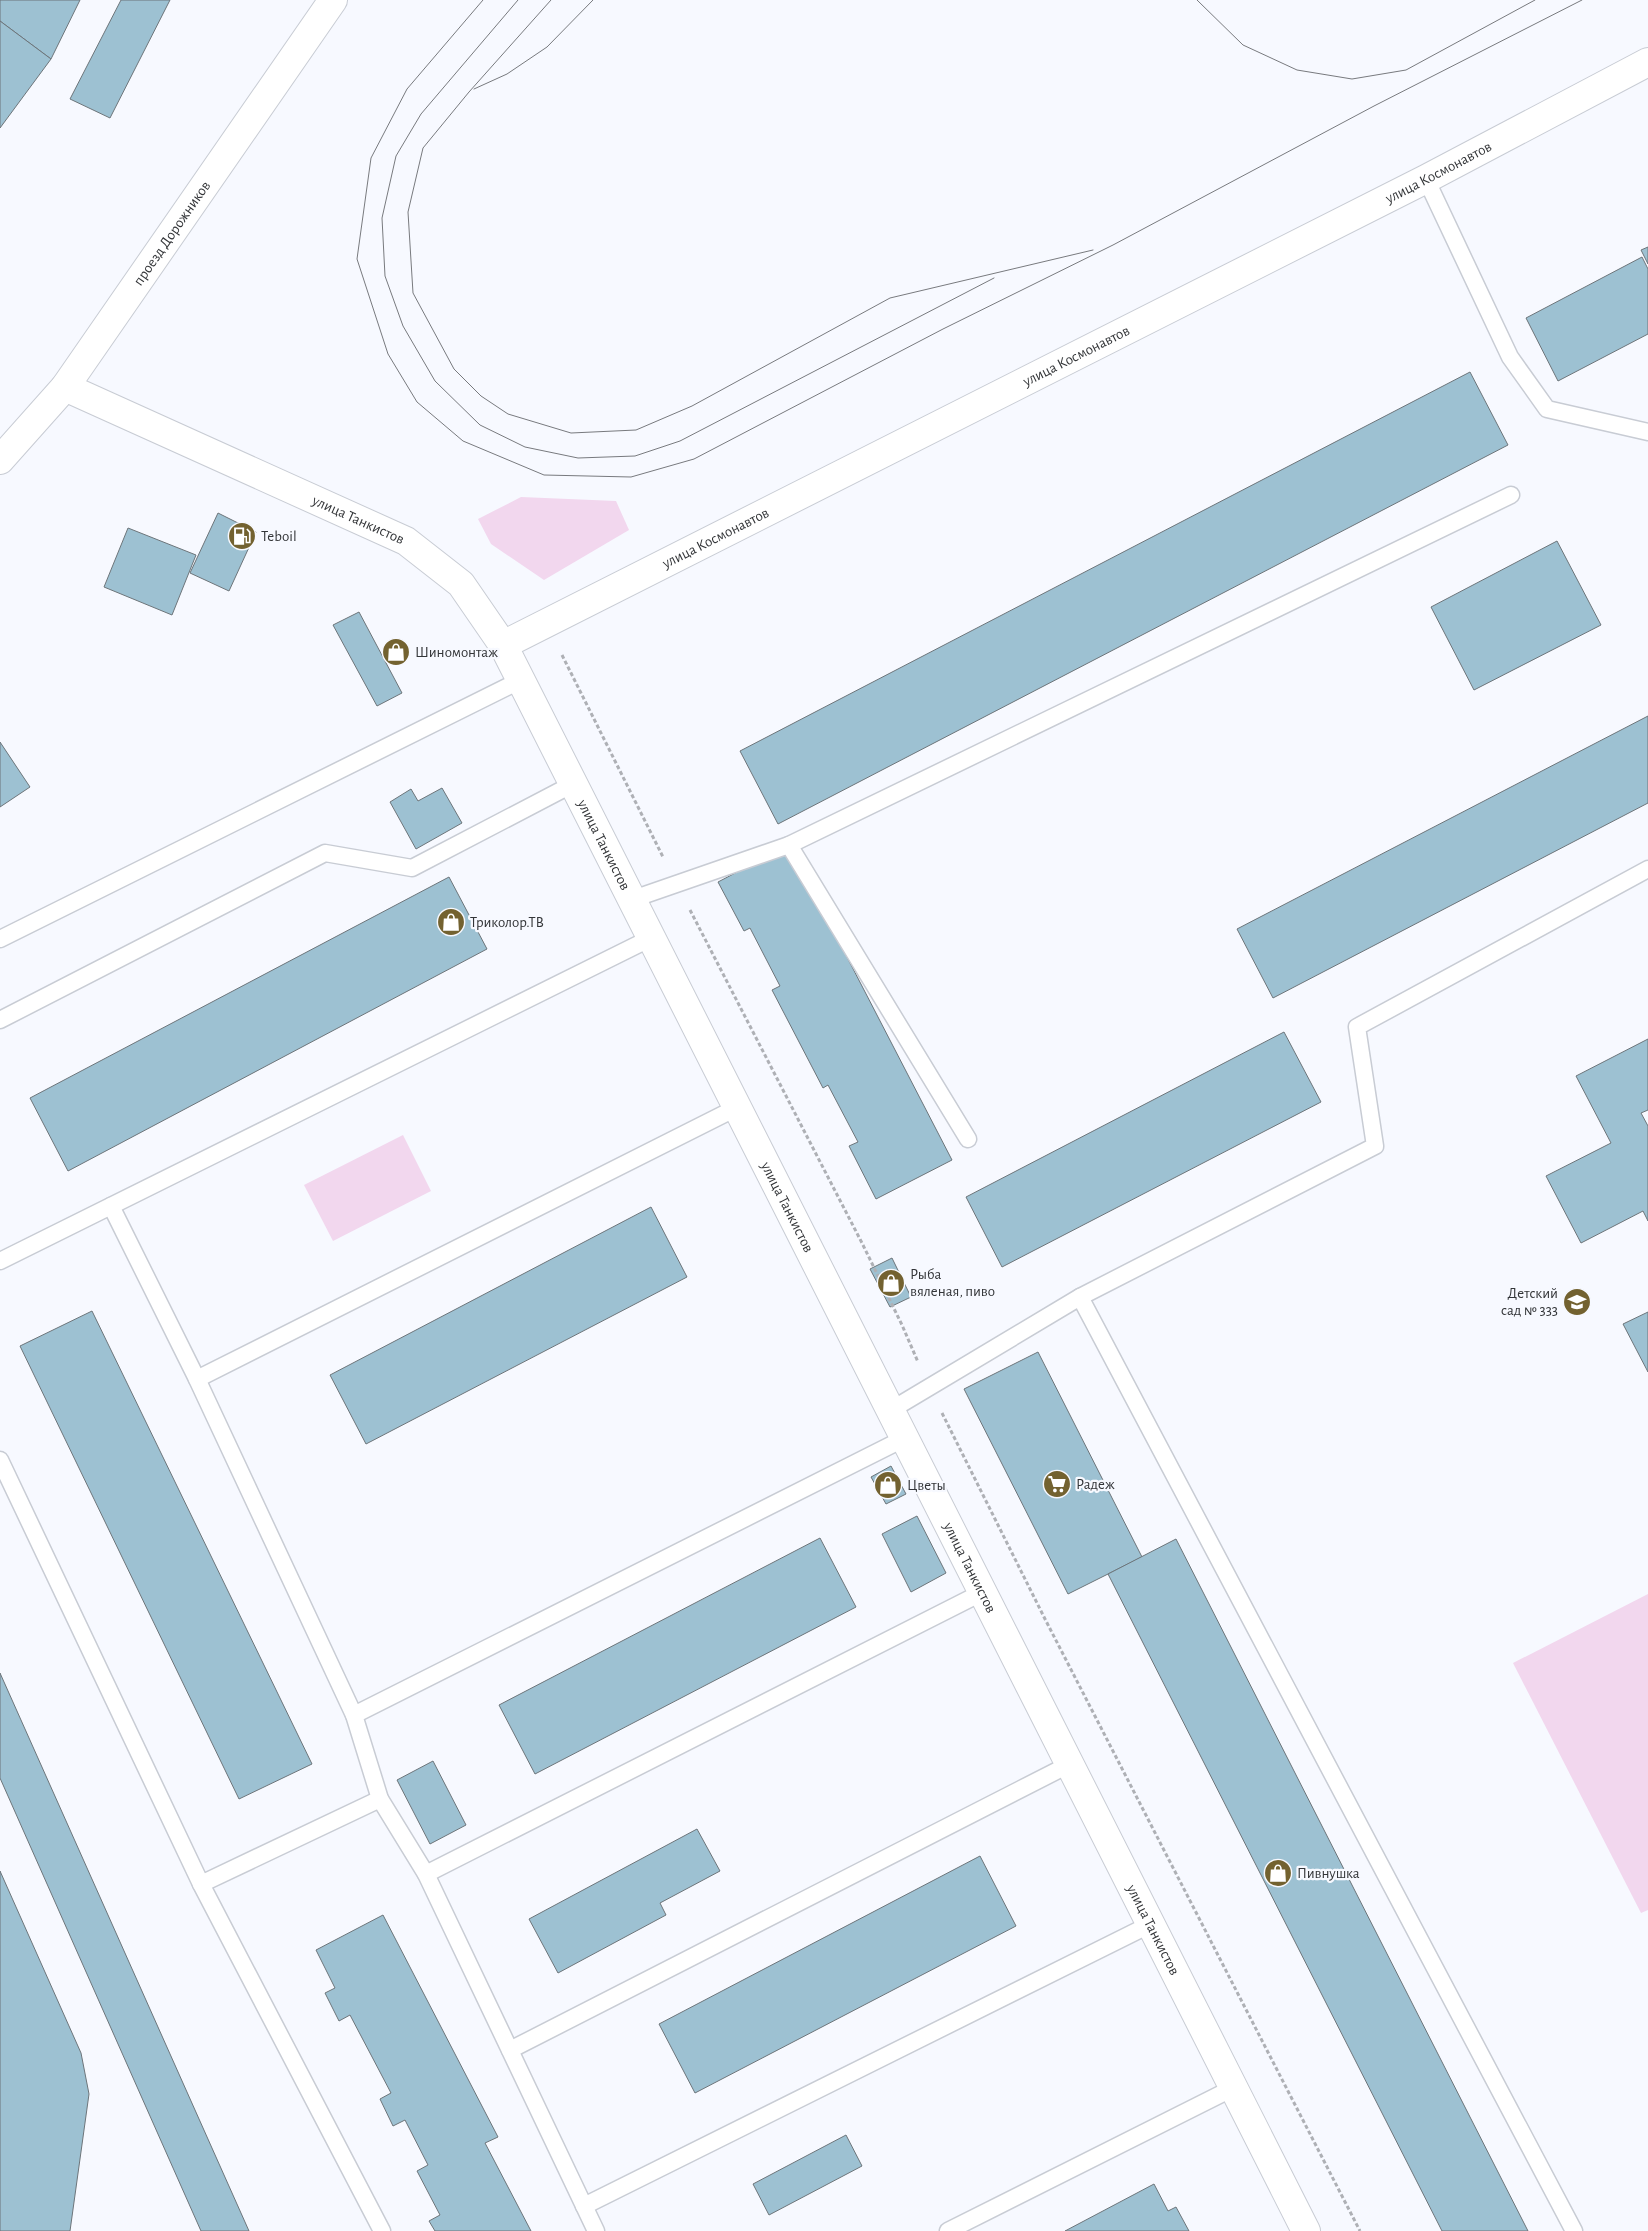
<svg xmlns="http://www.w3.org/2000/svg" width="1648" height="2231" font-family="'Alegreya Sans',sans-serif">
<rect width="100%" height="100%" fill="#f7f9ff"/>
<g fill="#f2d7ee">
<path d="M521 497 616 501 629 530 544 580 491 544 478 519Z"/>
<path d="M403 1135 431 1191 333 1241 304 1185Z"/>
<path d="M1648 1594V1910L1641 1913 1513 1663Z"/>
</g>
<g fill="#9dc1d2" stroke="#6d757a">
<path d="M0 0H80L51 59 0 21Z"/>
<path d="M121 0H170L110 118 70 99Z"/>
<path d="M0 21 51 59 0 128Z"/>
<path d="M1648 247V264L1641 250Z"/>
<path d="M1642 257 1648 269V334L1558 381 1526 318Z"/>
<path d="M1470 372 1508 445 778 824 740 751Z"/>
<path d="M218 513 256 532 229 591 190 573Z"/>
<path d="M128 528 196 555 172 615 104 587Z"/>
<path d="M1557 541 1601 625 1474 690 1431 607Z"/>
<path d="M359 612 402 693 377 706 333 625Z"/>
<path d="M1648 716V803L1273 998 1237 929Z"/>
<path d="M0 742 30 787 0 807Z"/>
<path d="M442 788 462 823 416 849 390 802 411 789 418 801Z"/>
<path d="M789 845 952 1160 876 1199 849 1146 858 1142 828 1085 823 1088 772 990 780 986 750 928 744 931 718 882Z"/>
<path d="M449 877 487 949 68 1171 30 1098Z"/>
<path d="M1284 1032 1321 1102 1002 1267 966 1197Z"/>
<path d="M1648 1039V1110L1641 1113 1648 1126V1221L1643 1211 1581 1243 1546 1176 1611 1143 1576 1076Z"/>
<path d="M651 1207 687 1277 366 1444 330 1375Z"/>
<path d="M892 1258 911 1297 890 1307 870 1269Z"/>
<path d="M92 1311 312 1764 239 1799 20 1346Z"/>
<path d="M1648 1312V1372L1623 1324Z"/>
<path d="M1038 1352 1142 1557 1068 1594 964 1389Z"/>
<path d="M891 1466 906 1494 886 1504 871 1477Z"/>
<path d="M917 1516 946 1573 911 1592 882 1534Z"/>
<path d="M820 1538 856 1607 535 1774 499 1705Z"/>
<path d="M1176 1539 1528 2231H1442L1108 1574Z"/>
<path d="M0 1673 249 2231H201L0 1778Z"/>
<path d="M433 1761 466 1825 430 1844 397 1780Z"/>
<path d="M697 1829 720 1871 660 1903 666 1915 558 1973 529 1919Z"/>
<path d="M980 1856 1016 1926 695 2093 659 2024Z"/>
<path d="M0 1871 81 2053 89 2094 70 2231H0Z"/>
<path d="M383 1915 498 2137 485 2143 531 2231H435L429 2221 440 2215 417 2171 428 2165 405 2120 393 2126 380 2099 391 2093 350 2015 339 2021 325 1993 335 1988 316 1950Z"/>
<path d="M846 2135 862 2166 769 2215 753 2184Z"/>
<path d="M1154 2184 1168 2211 1176 2207 1189 2231H1065Z"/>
</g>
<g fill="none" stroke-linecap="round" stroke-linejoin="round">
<g stroke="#c8ccd4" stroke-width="19">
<g id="service">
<path d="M1426 179 1510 357 1547 409 1648 432"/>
<path d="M789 845 1511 495"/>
<path d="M633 899 789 845 968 1139"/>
<path d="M0 939 521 680"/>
<path d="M0 1020 325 853 412 868 573 784"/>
<path d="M111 1206 197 1379 354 1715 380 1799 426 1874 596 2231"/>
<path d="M0 1261 653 937"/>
<path d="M1080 1297 1375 1146 1357 1027 1648 869"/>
<path d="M197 1379 738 1107"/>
<path d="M891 1410 1080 1297 1574 2231"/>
<path d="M0 1460 201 1884 382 2231"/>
<path d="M354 1715 905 1438"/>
<path d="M426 1874 983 1592"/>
<path d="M201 1884 380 1799"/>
<path d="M510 2050 1070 1764"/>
<path d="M584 2206 1151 1924"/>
<path d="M948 2231 1233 2088"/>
</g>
</g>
<g stroke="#c8ccd4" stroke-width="30">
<g id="secondary">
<path id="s1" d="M65 387 406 541 461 584 503 645 1306 2231"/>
<path id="s2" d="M0 460 65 387 333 0"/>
<path id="s3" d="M503 645 1426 179 1648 62"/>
</g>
</g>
<g stroke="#aeb0b5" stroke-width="3" stroke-dasharray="4 2.5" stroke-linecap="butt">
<path d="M562 655 663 857"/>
<path d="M690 910 862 1243 902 1325 918 1362"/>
<path d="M942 1413 1045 1619 1360 2231"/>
</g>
<use href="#service" stroke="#fff" stroke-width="16"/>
<use href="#secondary" stroke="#fff" stroke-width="28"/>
<g stroke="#787a7e" stroke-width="1">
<path d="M483 0 407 89 371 158 357 259 388 354 417 402 463 441 544 475 631 477 694 459 943 329 1113 245 1374 106 1582 0"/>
<path d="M518 0 421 114 396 156 382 218 385 276 403 326 435 381 480 425 525 447 578 458 635 456 680 441 994 278"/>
<path d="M551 0 469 92 423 148 408 212 413 293 454 369 481 396 508 414 571 433 636 430 692 406 890 298 1093 250"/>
<path d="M1197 0 1243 45 1297 70 1352 79 1406 70 1535 0"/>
<path d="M474 89 507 74 547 47 593 0"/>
</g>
</g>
<defs>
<g id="fuel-disc" transform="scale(1.4375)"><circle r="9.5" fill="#736230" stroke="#f7f9ff"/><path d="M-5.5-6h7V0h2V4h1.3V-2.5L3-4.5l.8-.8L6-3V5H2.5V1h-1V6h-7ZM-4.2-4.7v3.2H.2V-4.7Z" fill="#fff"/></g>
<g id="shop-disc" transform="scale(1.4375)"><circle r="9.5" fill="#736230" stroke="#f7f9ff"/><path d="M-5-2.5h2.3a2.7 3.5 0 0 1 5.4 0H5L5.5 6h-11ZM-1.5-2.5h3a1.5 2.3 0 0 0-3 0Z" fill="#fff"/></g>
<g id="school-disc" transform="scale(1.4375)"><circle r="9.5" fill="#736230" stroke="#f7f9ff"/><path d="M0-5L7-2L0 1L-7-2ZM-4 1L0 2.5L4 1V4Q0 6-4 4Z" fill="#fff"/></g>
<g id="supermarket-disc" transform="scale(1.4375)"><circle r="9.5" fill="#736230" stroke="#f7f9ff"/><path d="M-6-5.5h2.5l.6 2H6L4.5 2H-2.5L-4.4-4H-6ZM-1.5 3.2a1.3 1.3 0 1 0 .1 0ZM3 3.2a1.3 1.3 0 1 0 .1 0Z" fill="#fff"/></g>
</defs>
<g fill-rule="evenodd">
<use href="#fuel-disc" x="242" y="536"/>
<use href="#shop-disc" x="396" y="652"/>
<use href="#shop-disc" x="451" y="922"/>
<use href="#shop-disc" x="891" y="1283"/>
<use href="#school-disc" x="1577" y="1302"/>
<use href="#supermarket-disc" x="1057" y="1484"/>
<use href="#shop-disc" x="888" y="1485"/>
<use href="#shop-disc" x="1278" y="1873"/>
</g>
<g text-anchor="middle" stroke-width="4.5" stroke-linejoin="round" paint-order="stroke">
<g font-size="15" fill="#333538" stroke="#f7f9ff">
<text dy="5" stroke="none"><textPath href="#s3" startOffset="1048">улица Космонавтов</textPath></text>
<text dy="5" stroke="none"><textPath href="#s2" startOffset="285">проезд Дорожников</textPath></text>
<text dy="5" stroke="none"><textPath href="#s3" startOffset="642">улица Космонавтов</textPath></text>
<text dy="5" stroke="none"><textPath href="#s1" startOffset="322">улица Танкистов</textPath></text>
<text dy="5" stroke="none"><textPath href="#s3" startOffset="238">улица Космонавтов</textPath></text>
<text dy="5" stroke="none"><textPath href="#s1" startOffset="742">улица Танкистов</textPath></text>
<text dy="5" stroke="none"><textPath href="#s1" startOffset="1148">улица Танкистов</textPath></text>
<text dy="5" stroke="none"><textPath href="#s1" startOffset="1552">улица Танкистов</textPath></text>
<text dy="5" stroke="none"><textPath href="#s1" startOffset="1958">улица Танкистов</textPath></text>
</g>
<g font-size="15" fill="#333538" stroke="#f7f9ff" text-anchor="start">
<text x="261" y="541">Teboil</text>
<text x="415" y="657">Шиномонтаж</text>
<text x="470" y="927">Триколор.ТВ</text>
<text x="910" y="1279">Рыба<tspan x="910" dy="17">вяленая, пиво</tspan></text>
<text x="1558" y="1298" text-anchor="end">Детский<tspan x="1558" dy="17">сад № 333</tspan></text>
<text x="1076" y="1489">Радеж</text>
<text x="907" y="1490">Цветы</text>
<text x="1297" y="1878">Пивнушка</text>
</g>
</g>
</svg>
